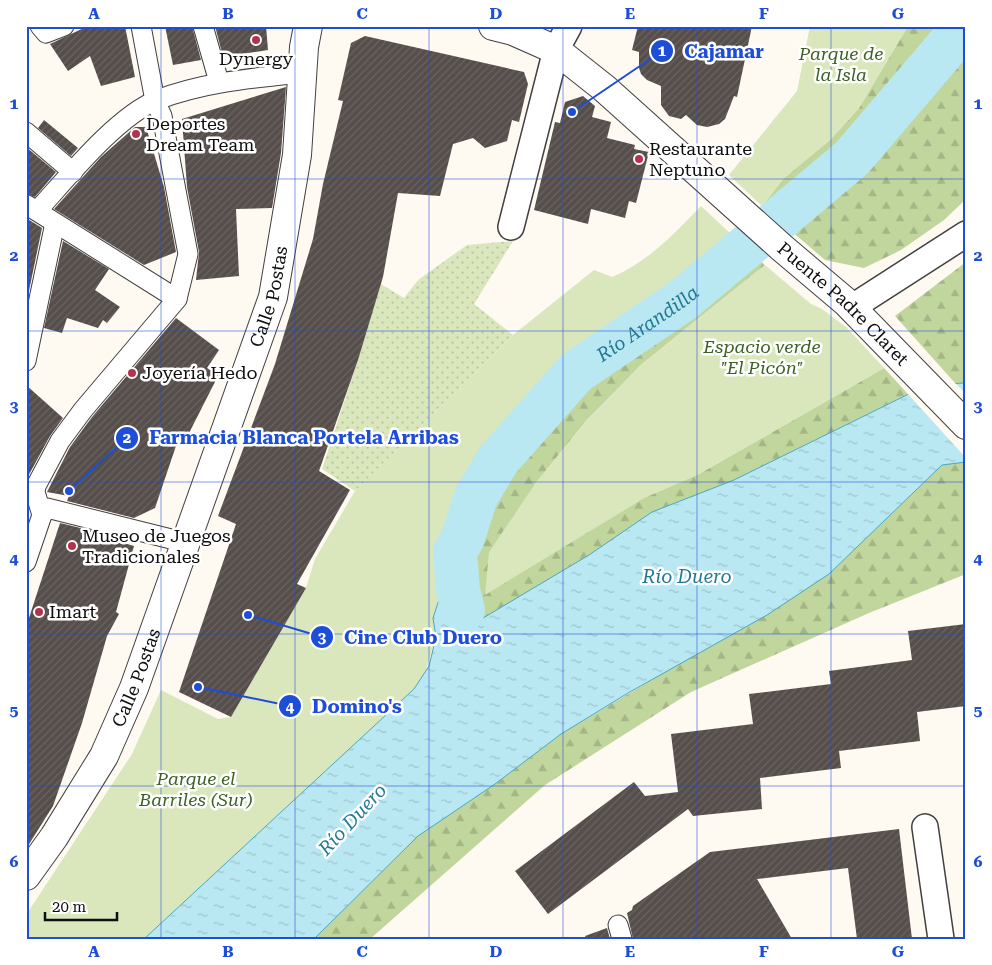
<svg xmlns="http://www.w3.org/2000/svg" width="992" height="965" font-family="'Roboto Serif',serif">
<defs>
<pattern id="forest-firs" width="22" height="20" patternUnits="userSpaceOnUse" patternTransform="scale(1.25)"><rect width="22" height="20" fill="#c1d69d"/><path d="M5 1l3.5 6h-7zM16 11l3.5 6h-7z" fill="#a5b686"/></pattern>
<pattern id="garden-dots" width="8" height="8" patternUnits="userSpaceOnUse" patternTransform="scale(1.25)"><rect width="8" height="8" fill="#dae6bc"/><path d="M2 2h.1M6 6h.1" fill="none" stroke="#bac4a0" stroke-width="1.8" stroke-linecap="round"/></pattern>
<pattern id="water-ripples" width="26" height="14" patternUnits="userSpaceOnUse" patternTransform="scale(1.25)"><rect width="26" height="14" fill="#b9e7f2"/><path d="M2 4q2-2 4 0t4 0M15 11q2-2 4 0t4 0" fill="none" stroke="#9ec5ce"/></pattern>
<pattern id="building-hatch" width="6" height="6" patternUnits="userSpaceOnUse" patternTransform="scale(1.25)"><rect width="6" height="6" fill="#564e4b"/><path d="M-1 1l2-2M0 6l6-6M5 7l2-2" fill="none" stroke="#696361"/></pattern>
</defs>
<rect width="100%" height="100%" fill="#fef9f1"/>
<g fill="url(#forest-firs)">
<path d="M908 26H966V199L944 220 901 250 864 268 825 260 762 206 784 178 831 139 859 108Z"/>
<path d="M746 248 765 265 642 364 586 421 535 484 646 497 699 474 884 368 908 394 734 480 652 512 589 555 468 628 464 559 455 551 462 540 476 497 498 460 576 372 684 299Z"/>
<path d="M966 262V379L963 383H955L895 316Z"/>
<path d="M966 462V574L869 613 691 692 545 785 370 939H314L418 836 495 784 561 734 829 574 942 464Z"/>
</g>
<g fill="#dae6bc">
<path d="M810 26H908L859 108 831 139 784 178 762 206 729 175 797 91Z"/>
<path d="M701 206 746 248 669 309 582 368 505 452 486 481 455 551 433 618 436 637 426 670 414 689 144 939H26V915L132 754 161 690 218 719 231 717 306 588 315 559 355 491 513 335 594 270 612 277C648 262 674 234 701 206Z"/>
<path d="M765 265 811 304 822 309 846 327 884 368 699 474 646 497 485 595 489 552 535 484 586 421 642 364Z"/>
</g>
<path fill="url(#garden-dots)" d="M513 241 474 304 513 335 355 491 322 469 358 360 379 283 404 298 418 280 467 245Z"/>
<path fill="url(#water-ripples)" stroke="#45a8c3" d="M966 379V462L942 465 829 574 767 615 628 693 561 734 495 784 418 836 314 939H144L414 689 429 666 436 637 433 618 455 551 464 559 468 627 589 555 652 512 734 480 925 386 963 383Z"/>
<path fill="#fef9f1" d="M953 381 966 394V458L906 392 925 384Z"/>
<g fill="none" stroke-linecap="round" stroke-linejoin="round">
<path stroke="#b9e7f2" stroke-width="44" id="s1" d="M463 610 458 590 455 551 462 540 476 497 498 460 576 372 684 299 852 158 957 35 959 26"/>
</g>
<g fill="url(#building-hatch)">
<path d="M88 26H125L135 77 101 86 90 56 68 71 50 44Z"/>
<path d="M165 26H192L201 60 173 65Z"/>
<path d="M215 26H266L268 50 223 57Z"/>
<path d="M638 26H752L737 97 734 96 725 119 719 124 707 127 697 125 686 115 681 119 669 116 661 105V86L647 80 641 74 639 68V52L632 50Z"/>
<path d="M365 36 524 72 528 84 519 122 512 120 507 141 485 148 473 138 453 144 440 196 398 193 383 277 358 360 319 471 350 490 297 584 306 588 231 717 179 692 236 524 218 516 275 364 313 239 323 184 343 101 338 100 351 43Z"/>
<path d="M286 87 281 153 272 208 236 209 239 276 196 280 199 252 187 187 182 119Z"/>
<path d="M583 96 595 106 592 117 611 122 607 138 635 145 634 149 649 152 636 203 629 201 625 218 591 209 588 224 534 210 555 122 560 123 565 102Z"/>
<path d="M44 120 78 148 71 156 38 128Z"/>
<path d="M135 127H146L164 187 176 252 144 265 54 209 101 157Z"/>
<path d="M26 147 56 172 35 197 26 194Z"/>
<path d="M26 218 42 228 26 305Z"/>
<path d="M63 241 109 269 95 290 120 307 107 323 103 320 98 328 67 318 62 333 44 328Z"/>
<path d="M176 318 219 350 207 368 219 374 186 439 178 440 155 508 134 518 67 501 69 496 47 492 70 447 92 417Z"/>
<path d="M26 385 63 418 50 436 26 480Z"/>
<path d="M60 523 101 533 97 535 134 546 116 612 119 614 107 636 82 723 53 806 26 849V627Z"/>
<path d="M966 624V706L917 712 920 741 839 751 841 768 760 778 762 809 693 816 688 809 548 914 515 871 634 782 645 796 678 792 671 734 753 724 749 694 831 684 829 671 912 660 908 631Z"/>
<path d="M899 829 912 939H857L848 868 757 879 792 939H633L627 913 632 910 633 906 710 852Z"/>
<path d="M607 928 610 939H586L585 936Z"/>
</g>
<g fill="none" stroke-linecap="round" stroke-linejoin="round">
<g stroke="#414141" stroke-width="21">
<g id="pedestrian">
<path d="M40 26 46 33 64 26"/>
<path d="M203 26 219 82"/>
<path d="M26 132 73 172"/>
<path d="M27 205 177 299"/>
<path d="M37 211C67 178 117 116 157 100 204 82 253 78 302 73"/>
<path d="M26 361 55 223"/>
<path d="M42 515 35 492 36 486 60 441 83 410 177 299 188 254 162 116 155 101 141 26"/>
<path d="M26 562 42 515 47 508 187 543"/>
<path d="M618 925 622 939"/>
</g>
</g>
<g stroke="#414141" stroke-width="28">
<g id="minor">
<path d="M511 227 556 50 569 26"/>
<path d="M851 308 966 234"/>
<path d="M925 827 941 939"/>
</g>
</g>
<g stroke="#414141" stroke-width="30">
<g id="tertiary">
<path id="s2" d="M493 26 513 31 556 50 604 88 781 247 846 302 966 425"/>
<path id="s3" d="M26 876 54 837 104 756 134 688 273 297 297 155 304 47 308 26"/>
</g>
</g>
<use href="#pedestrian" stroke="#fff" stroke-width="19"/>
<use href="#minor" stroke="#fff" stroke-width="25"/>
<use href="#tertiary" stroke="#fff" stroke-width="28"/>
</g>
<path fill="none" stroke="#1d4ed8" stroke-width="1" stroke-opacity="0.55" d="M161 26V939M295 26V939M429 26V939M563 26V939M697 26V939M831 26V939M26 179H966M26 331H966M26 482H966M26 634H966M26 786H966"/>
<g fill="#b4314f" stroke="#fff" stroke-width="2">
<circle cx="256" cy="40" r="5"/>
<circle cx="136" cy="134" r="5"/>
<circle cx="639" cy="159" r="5"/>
<circle cx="132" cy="373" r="5"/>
<circle cx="72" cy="546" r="5"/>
<circle cx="39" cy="612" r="5"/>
</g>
<g text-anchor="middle" stroke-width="5" stroke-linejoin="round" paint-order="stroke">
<g font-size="18" font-style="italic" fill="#3c6123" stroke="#fff">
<text x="841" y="60">Parque de<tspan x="841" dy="21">la Isla</tspan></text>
<text x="762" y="353">Espacio verde<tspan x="762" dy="21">"El Picón"</tspan></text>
<text x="196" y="785">Parque el<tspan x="196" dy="21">Barriles (Sur)</tspan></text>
</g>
<g font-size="18" fill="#0e0e0e" stroke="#fff" text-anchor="start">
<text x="256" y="65" text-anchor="middle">Dynergy</text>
<text x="146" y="130">Deportes<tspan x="146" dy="21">Dream Team</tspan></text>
<text x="649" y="155">Restaurante<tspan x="649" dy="21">Neptuno</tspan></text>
<text x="142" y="379">Joyería Hedo</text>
<text x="82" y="542">Museo de Juegos<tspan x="82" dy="21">Tradicionales</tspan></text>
<text x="49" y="618">Imart</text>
</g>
<g font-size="18" fill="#0e0e0e" stroke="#fff">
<text dy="6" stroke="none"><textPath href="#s3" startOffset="632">Calle Postas</textPath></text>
<text dy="6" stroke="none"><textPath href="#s2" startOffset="451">Puente Padre Claret</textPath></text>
<text dy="6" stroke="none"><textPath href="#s3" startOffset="228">Calle Postas</textPath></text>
</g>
<g font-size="19" font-style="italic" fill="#217997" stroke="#fff">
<text dy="7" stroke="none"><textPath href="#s1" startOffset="365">Río Arandilla</textPath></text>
<text x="687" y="583">Río Duero</text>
<text transform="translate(352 819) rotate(-47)" y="7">Río Duero</text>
</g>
</g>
<path fill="none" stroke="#1d4ed8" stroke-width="2" d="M572 112L662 51M69 491L127 438M248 615L322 637M198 687L290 706"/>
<g fill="#1d4ed8" stroke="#fff" stroke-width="2">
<circle cx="572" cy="112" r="5"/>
<circle cx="69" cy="491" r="5"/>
<circle cx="248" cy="615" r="5"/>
<circle cx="198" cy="687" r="5"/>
<circle cx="662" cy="51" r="12"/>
<circle cx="127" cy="438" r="12"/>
<circle cx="322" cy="637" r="12"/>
<circle cx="290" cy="706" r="12"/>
</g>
<g font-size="15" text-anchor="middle" font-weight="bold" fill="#fff">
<text x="662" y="56">1</text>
<text x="127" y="443">2</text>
<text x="322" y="643">3</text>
<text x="290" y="712">4</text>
</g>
<g font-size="19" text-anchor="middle" font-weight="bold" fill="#1d4ed8" stroke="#fff" stroke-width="5" stroke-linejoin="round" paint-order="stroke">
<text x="724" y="58">Cajamar</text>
<text x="304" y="444">Farmacia Blanca Portela Arribas</text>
<text x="423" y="644">Cine Club Duero</text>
<text x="357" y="713">Domino's</text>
</g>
<rect width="992" height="965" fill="none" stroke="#ffffff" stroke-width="55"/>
<path d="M45 912v8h72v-8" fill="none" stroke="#0e0e0e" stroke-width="2.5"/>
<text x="52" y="912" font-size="15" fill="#0e0e0e" stroke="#ffffff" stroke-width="4" paint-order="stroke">20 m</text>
<rect x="28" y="28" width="936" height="910" fill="none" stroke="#1d4ed8" stroke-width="2"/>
<g font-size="16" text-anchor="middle" font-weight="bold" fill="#1d4ed8">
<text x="94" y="19">A</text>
<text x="228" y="19">B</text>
<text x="362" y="19">C</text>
<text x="496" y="19">D</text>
<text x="630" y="19">E</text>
<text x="764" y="19">F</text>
<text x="898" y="19">G</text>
<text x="14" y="109">1</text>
<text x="978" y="109">1</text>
<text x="14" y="261">2</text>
<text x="978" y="261">2</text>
<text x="14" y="412">3</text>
<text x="978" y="412">3</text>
<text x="14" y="564">4</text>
<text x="978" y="564">4</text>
<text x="14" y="716">5</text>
<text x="978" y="716">5</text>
<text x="14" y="867">6</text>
<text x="978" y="867">6</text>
<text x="94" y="957">A</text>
<text x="228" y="957">B</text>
<text x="362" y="957">C</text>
<text x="496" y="957">D</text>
<text x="630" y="957">E</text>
<text x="764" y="957">F</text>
<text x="898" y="957">G</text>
</g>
</svg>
